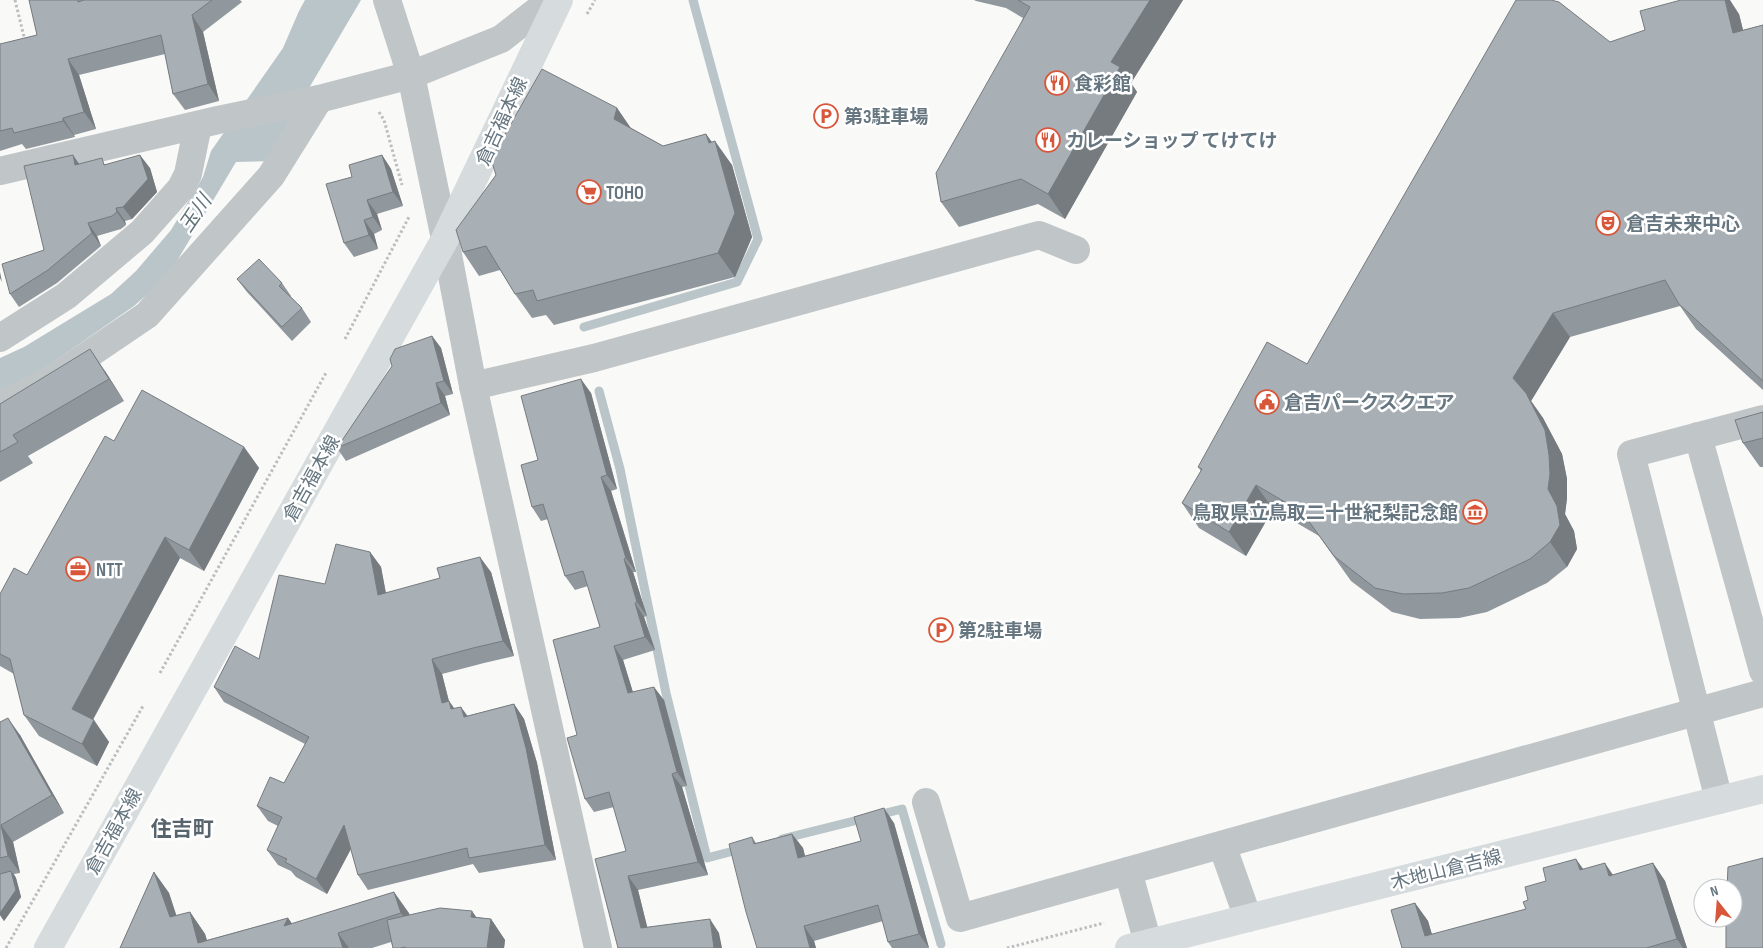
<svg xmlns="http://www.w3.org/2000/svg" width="1763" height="948" font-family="'Sofia Sans Condensed','Noto Sans JP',sans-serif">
<rect width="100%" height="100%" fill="#f9f9f7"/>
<path fill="#bac5c9" d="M305 0H361L273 149V161L236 162 168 276 134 306 36 374 0 390V358L24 347 111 294 136 271 171 230 203 177 211 151 283 48 299 11Z"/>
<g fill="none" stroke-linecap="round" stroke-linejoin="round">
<g stroke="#bac5c9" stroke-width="9">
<path d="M584 327 737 282 758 239 693 0"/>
<path d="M599 391 620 469 666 693 707 858 741 849"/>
<path d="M782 839 902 809 941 944"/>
</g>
<g stroke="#bbbec0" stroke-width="3" stroke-dasharray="2.5 2.5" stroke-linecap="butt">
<path d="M15 0 25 41"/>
<path d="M587 14 595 0"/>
<path d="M379 112 384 120 402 185"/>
<path d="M345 339 410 215"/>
<path d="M160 673 327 371"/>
<path d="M6 948 143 706"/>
<path d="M1007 948 1104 923"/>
</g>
<g stroke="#c0c5c8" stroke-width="28">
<path d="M387 0 411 75 445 239 473 386 598 948"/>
<path d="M0 171 218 120 319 99 411 75 501 39 551 0"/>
<path d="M0 338 66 296 142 232 181 188 188 174 198 125"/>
<path d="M473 386 594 358 1039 235 1076 250"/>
<path d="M0 405 54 378 147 315 271 176 319 99"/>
<path d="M1698 436 1763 671"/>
<path d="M1719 800 1631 454 1763 419"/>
<path d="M926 802 960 918 1763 693"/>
<path d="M1222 845 1248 918"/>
<path d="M1128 871 1148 943"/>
</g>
<g stroke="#d6dbde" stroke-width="28">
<path d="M48 948 445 239 559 0"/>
<path d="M1129 948 1763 789"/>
</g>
</g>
<g fill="#90979d">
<path d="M29 0H240L242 2 203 32 219 101 185 110 173 94 165 54 79 75 96 129 74 135 75 137 26 149 22 144 0 151V44L37 35Z"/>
<path d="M974 0H1183L1131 83 1137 92 1065 219 1038 204 959 227 941 202 1023 18 1006 8 976 1Z"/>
<path d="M1739 14 1743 30 1763 25V390L1696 329 1680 306 1570 337 1531 401 1543 418 1562 454 1567 479V498L1565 514 1574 531 1577 549 1567 567 1547 583 1487 612 1459 618 1420 619 1392 612 1351 581 1319 536 1273 509 1246 556 1199 528 1182 503 1201 471 1198 467 1307 364 1610 42Z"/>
<path d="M617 108 631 128 663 146 706 134 712 142 732 165 752 237 735 277 554 325 546 315 532 318 515 294 500 270 479 276 463 252Z"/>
<path d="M382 155 391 169 403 206 377 214 382 230 374 234 378 249 354 257 344 243 352 177Z"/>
<path d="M79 164H106L150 168 157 192 132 219 125 221 126 225 121 229 97 236 101 246 57 283 19 307 10 294 44 250Z"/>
<path d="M237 279 282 283 291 296V297L302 308 311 322 292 341 247 292Z"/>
<path d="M432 336 441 348 453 394 445 396 450 415 346 461 337 448Z"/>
<path d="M105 371 124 401 28 456 33 463 0 482V404Z"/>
<path d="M591 393 617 489 611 491 636 572H633L647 616 644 617 655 650 623 660 633 692 664 700 687 786 682 787 708 875 638 890 647 927 719 933 618 948 626 851 614 807 594 812 585 799 577 735 600 627 588 586 575 590 565 576 548 519 541 521 532 507Z"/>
<path d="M1763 412V467H1760L1743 443Z"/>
<path d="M114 441 244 447 259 468 204 571 180 558 93 720 109 742 97 766 39 736 24 715 14 674 0 666V594L27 575Z"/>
<path d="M370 552 381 567 386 593 491 572 514 656 484 663 442 674 449 701 454 709 467 716 514 704 524 719 537 763 556 860 479 873 473 864 368 890 358 875 351 849 327 894 296 877 291 871 278 865 267 850 278 826 268 821 257 806 284 783 305 744 224 702 214 687 259 659 325 584Z"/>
<path d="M0 722 20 735 64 813 13 842 20 873 14 874 16 878 21 897 4 921 0 915Z"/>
<path d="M894 823 929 948H892L888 942 883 921 814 941 816 948H757L752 837 756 843 792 834 803 848 805 856 861 841Z"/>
<path d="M1653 863 1665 881 1687 948H1402L1415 903 1428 921 1432 935 1526 909 1528 900 1546 881 1584 869 1613 875Z"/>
<path d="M154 872 169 893 176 916 190 912 205 934 207 940 288 918 292 924 394 892 409 915 476 917 491 919 505 940 504 948H393L391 942 372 948H120Z"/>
</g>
<g fill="#767b7f">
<path d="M1150 0H1183L1131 83 1137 92 1065 219 1048 194 1111 62Z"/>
<path d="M1725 0H1730L1739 14 1750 58 1733 33Z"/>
<path d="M192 15 203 32 219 101 208 84Z"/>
<path d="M68 59 79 75 96 129 84 112Z"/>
<path d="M617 108 633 132 614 119Z"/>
<path d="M63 118 74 135 75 137 63 121Z"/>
<path d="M706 134 717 150 715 141 732 165 752 237 735 277 718 253 709 143Z"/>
<path d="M73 155 82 168 75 165Z"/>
<path d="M140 155 150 168 157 192 132 219 123 207Z"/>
<path d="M382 155 391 169 403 206 393 192Z"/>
<path d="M367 200 377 214 382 230 373 217Z"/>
<path d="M116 208 125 221 126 225 117 212Z"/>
<path d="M364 220 374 234 378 249 369 235Z"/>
<path d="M88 223 97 236 101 246 92 233Z"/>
<path d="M0 272 2 282 0 278Z"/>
<path d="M1553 313 1570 337 1531 401 1543 418 1562 454 1567 479V498L1565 514 1574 531 1577 549 1567 567 1550 542 1548 489 1513 378Z"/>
<path d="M432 336 441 348 453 394 444 381Z"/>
<path d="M90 349 105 371 124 401 109 379Z"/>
<path d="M581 379 591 393 617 489 607 475Z"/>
<path d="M436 383 445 396 450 415 441 403Z"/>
<path d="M244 447 259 468 204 571 189 550Z"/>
<path d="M601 477 611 491 636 572 626 558Z"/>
<path d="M1256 485 1273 509 1246 556 1229 532Z"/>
<path d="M165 537 180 558 87 730 72 709Z"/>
<path d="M370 552 381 567 389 611 378 595Z"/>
<path d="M480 557 491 572 514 656 503 641Z"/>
<path d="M624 559 633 572 647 616 637 602Z"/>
<path d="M635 603 644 617 655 650 645 637Z"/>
<path d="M614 646 623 660 637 706 628 693Z"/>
<path d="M432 659 442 674 453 718 442 703Z"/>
<path d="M654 687 664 700 687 786 677 772Z"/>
<path d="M449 701 460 716 451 709Z"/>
<path d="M514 704 524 719 537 763 556 860 545 845Z"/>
<path d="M461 707 472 722 464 717Z"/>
<path d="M8 718 20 735 64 813 52 795Z"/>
<path d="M94 720 109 742 97 766 82 744Z"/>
<path d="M672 774 682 787 708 875 698 862Z"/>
<path d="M884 808 894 823 929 948 919 934Z"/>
<path d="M1 825 13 842 20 873 8 856Z"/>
<path d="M344 825 355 841 327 894 316 879Z"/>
<path d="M792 834 803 848 809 873 798 858Z"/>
<path d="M1576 859 1589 877 1580 870Z"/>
<path d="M1605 863 1617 881 1609 876Z"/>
<path d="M1653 863 1665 881 1687 948H1683L1677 939Z"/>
<path d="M11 871 16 878 21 897 4 921 0 915V913Z"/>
<path d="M154 872 169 893 184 938 170 917Z"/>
<path d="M628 876 638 890 651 942 641 928Z"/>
<path d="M394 892 409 913 415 934 401 913Z"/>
<path d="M1415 903 1428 921 1436 948 1425 936Z"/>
<path d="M472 911 487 932 471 917Z"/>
<path d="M190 912 205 934 209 948 198 943Z"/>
<path d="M288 918 303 939 284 926Z"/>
<path d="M491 919 505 940 504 948H487Z"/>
<path d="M710 919 719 933 722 948H714Z"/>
<path d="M804 926 814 941 816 948H810Z"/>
<path d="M338 933 349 948H343Z"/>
</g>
<g fill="#a8b0b6" stroke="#767b7f">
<path d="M29 0H78V2L84 0H212L192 15 208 84 173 94 161 35 68 59 84 112 63 118V121L14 133 12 128 0 131V44L37 35Z"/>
<path d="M1018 0H1150L1111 62 1120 67 1048 194 1021 179 941 202 936 173 1030 7Z"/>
<path d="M1516 0H1551L1559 2 1610 42 1645 30 1640 11 1681 0H1725L1733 33 1763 25V381L1679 304 1665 280 1553 313 1513 378 1526 393 1545 430 1549 455 1550 474 1548 489 1557 506 1560 525 1550 542 1530 559 1469 588 1442 593 1403 594 1375 588 1334 556 1302 512 1256 485 1229 532 1182 503 1202 469 1198 467 1267 342 1307 364Z"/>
<path d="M542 69 617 108 614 119 663 146 706 134 709 143 715 141 735 213 718 253 537 301 533 290 515 294 486 246 463 252 456 230 496 175 491 159Z"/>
<path d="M73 155 75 165 102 158 104 165 140 155 148 179 123 207 116 208 117 212 112 216 88 223 92 233 48 270 10 294 2 264 44 250 24 166Z"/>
<path d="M382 155 393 192 367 200 373 217 364 220 369 235 344 243 326 184 352 177 349 165Z"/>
<path d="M259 259 282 283 279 286 302 308 282 327 237 279Z"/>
<path d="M432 336 444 381 436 383 441 403 337 448 392 366 390 359 395 349Z"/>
<path d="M90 349 109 379 13 435 18 442 0 452V404Z"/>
<path d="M581 379 607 475 601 477 626 558 624 559 637 602 635 603 645 637 614 646 628 693 654 687 677 772 672 774 698 862 628 876 641 928 710 919 714 948H618L595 859 626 851 609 792 585 799 567 738 577 735 553 640 600 627 583 571 565 576 543 504 532 507 521 465 538 460 521 396Z"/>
<path d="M142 390 244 447 189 550 165 537 72 709 94 720 82 744 24 715 10 659 0 654V594L14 568 27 575 105 436 114 441Z"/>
<path d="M1763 412V438L1743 443 1735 420Z"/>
<path d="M336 544 370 552 378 595 440 578 437 568 480 557 503 641 473 648 432 659 442 703 449 701 451 709 461 707 464 717 514 704 526 748 545 845 469 858 467 848 358 875 344 825 316 879 285 862 287 859 267 850 282 817 257 806 270 777 284 783 309 737 214 687 235 646 259 659 279 575 325 584Z"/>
<path d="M8 718 52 795 1 825 8 856 0 858V722Z"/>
<path d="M884 808 919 934 888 942 878 905 804 926 810 948H757L746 912 729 844 752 837 754 844 792 834 798 858 861 841 854 817Z"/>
<path d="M1763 858V948H1726V918H1733V888H1727L1728 867Z"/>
<path d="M1576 859 1580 870 1605 863 1609 876 1653 863 1677 939 1646 948H1402L1391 910 1415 903 1425 936 1526 909 1523 902 1528 900 1525 887 1546 881 1543 868Z"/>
<path d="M11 871 16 890 0 913V874Z"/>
<path d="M154 872 170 917 190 912 198 943 288 918 284 926 394 892 401 913 338 933 343 948H120Z"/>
<path d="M440 908 472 911 471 917 491 919 487 948H406L405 947 400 948H393L387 920Z"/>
</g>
<defs>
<g id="restaurant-ring" transform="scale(1.25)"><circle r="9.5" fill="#fff" stroke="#d85639" stroke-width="1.5"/><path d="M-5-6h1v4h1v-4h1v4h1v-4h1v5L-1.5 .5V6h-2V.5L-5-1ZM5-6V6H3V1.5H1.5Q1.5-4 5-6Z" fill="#d85639"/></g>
<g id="parking-ring" transform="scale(1.25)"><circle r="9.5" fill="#fff" stroke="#d85639" stroke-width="1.5"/><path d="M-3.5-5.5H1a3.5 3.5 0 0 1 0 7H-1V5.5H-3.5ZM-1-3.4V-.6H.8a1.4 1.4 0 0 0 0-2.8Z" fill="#d85639"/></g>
<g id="supermarket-ring" transform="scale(1.25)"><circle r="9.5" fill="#fff" stroke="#d85639" stroke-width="1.5"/><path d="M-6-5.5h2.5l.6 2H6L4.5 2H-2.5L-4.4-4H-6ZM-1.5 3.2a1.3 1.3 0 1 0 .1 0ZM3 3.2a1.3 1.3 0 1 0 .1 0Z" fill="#d85639"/></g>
<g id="theatre-ring" transform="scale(1.25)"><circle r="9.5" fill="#fff" stroke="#d85639" stroke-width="1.5"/><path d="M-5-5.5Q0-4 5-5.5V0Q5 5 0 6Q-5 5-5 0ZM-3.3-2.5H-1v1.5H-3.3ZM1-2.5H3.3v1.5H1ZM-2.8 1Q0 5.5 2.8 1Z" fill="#d85639"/></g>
<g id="civic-ring" transform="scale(1.25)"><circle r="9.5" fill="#fff" stroke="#d85639" stroke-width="1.5"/><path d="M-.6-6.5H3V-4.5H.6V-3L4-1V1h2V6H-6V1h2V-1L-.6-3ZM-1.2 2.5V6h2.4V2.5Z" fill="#d85639"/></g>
<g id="museum-ring" transform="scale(1.25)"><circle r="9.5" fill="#fff" stroke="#d85639" stroke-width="1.5"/><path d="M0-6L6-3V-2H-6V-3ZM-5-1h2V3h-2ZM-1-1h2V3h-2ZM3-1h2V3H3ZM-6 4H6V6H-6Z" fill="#d85639"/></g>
<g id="office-ring" transform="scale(1.25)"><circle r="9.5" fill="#fff" stroke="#d85639" stroke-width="1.5"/><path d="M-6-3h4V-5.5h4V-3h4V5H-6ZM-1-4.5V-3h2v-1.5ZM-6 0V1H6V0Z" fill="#d85639"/></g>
</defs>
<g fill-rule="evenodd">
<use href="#restaurant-ring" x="1057" y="83"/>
<use href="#parking-ring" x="826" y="116"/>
<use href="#restaurant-ring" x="1048" y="140"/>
<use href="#supermarket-ring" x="589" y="192"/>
<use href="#theatre-ring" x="1608" y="223"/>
<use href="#civic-ring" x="1267" y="402"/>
<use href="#museum-ring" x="1475" y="512"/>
<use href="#office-ring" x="78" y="569"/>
<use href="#parking-ring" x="941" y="630"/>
</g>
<g text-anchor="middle" stroke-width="5" stroke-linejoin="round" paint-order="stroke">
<g font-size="19" font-weight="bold" fill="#667680" stroke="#fff" text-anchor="start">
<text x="1074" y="90">食彩館</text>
<text x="844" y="123">第3駐車場</text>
<text x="1066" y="147">カレーショップ てけてけ</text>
<text x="606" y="199">TOHO</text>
<text x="1626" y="230">倉吉未来中心</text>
<text x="1284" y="409">倉吉パークスクエア</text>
<text x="1458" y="519" text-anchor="end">鳥取県立鳥取二十世紀梨記念館</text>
<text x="96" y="576">NTT</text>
<text x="958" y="637">第2駐車場</text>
</g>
<g font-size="19" fill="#667680" stroke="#fff">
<text transform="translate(501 121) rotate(-65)" y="7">倉吉福本線</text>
<text transform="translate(311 478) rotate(-61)" y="7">倉吉福本線</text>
<text transform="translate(113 831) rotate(-61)" y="7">倉吉福本線</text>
<text transform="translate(1446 869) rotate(-14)" y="7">木地山倉吉線</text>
</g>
<g font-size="20" font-style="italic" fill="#61747a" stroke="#fff">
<text transform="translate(195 213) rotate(-56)" y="7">玉川</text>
</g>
<g font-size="21" font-weight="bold" fill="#58646c" stroke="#fff">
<text x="182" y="836">住吉町</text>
</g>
</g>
<g transform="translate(1718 903) rotate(343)"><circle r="24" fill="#ffffff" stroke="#c2c8cc"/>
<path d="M0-4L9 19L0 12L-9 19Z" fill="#d85639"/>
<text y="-8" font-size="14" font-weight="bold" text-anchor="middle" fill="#667680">N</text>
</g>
</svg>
